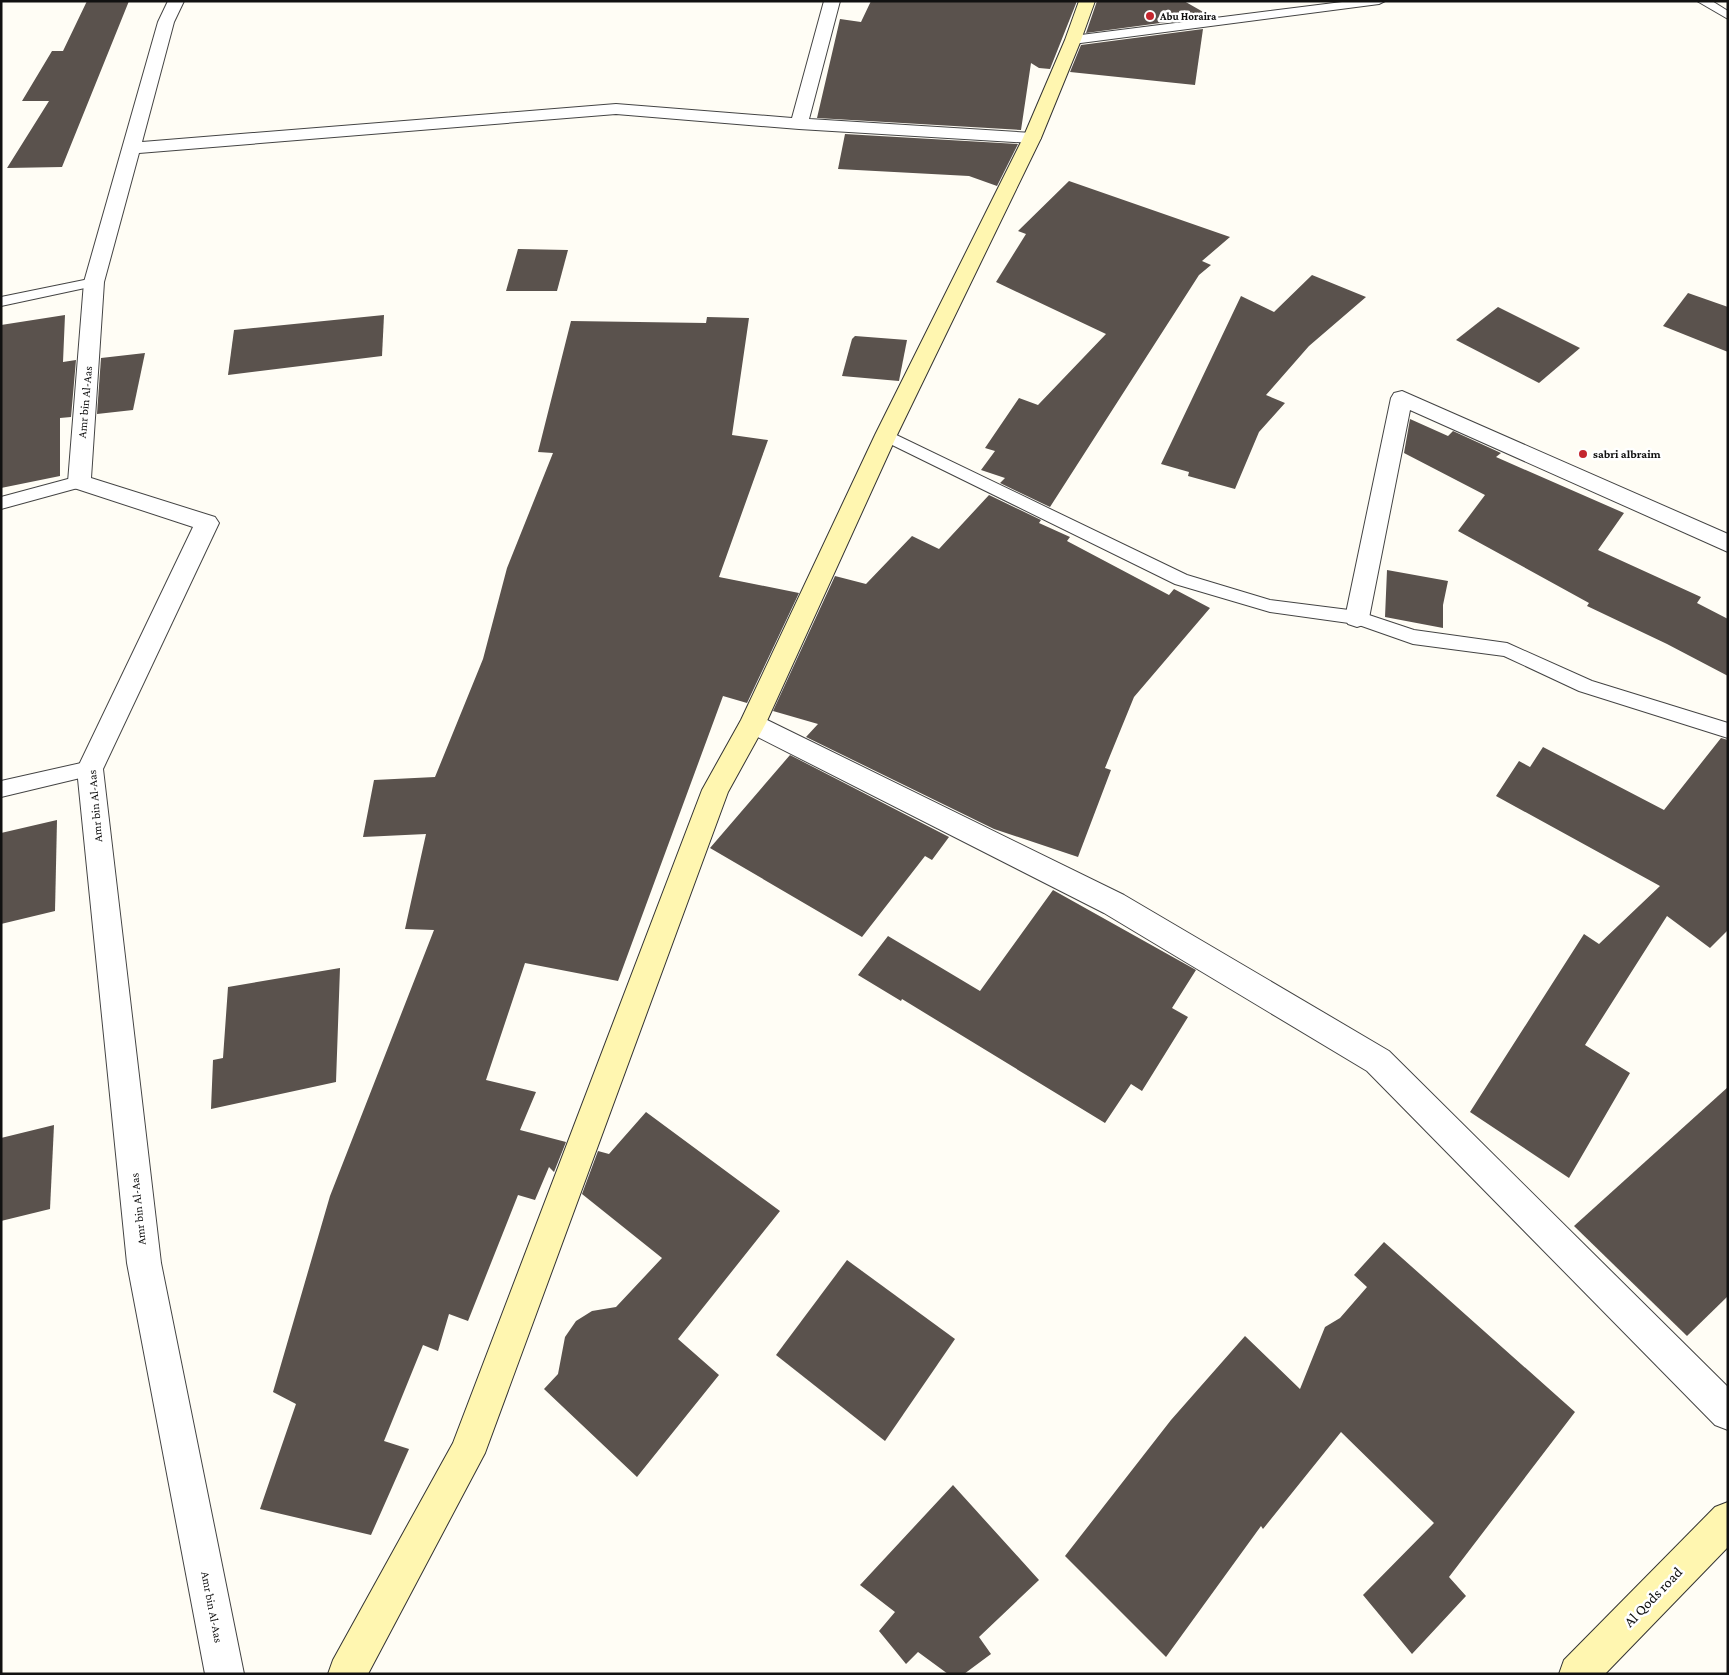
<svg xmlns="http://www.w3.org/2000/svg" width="1729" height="1675" font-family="'Crimson Pro',serif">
<rect width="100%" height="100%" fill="#fffdf5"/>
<g fill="#5a524d">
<path d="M87 1H129L62 167 7 168 49 101H22L52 51H63Z"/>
<path d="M871 1H1077L1050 69 1039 68 1031 63 1021 130 817 118 840 19 861 22Z"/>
<path d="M1097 1H1184L1205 13V17L1086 33Z"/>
<path d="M1203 29 1195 85 1070 72 1081 45Z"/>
<path d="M845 134 1018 144 997 186 969 176 838 169Z"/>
<path d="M1069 181 1230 237 1202 261 1211 265 1199 275 1050 507 1000 483 1005 478 981 470 995 451 985 448 1019 398 1038 405 1106 334 996 282 1026 234 1018 231Z"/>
<path d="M518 249 568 250 557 291H506Z"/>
<path d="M1312 275 1366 297 1309 346 1266 395 1285 403 1259 432 1235 489 1188 476 1189 472 1161 464 1241 296 1274 312Z"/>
<path d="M1688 293 1728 307V352L1663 326Z"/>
<path d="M1498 307 1580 348 1539 383 1456 340Z"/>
<path d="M65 315 63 362 76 360 71 417 60 418V476L1 488V325Z"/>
<path d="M384 315 382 356 228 375 234 330Z"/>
<path d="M707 317 749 318 732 435 768 440 719 577 799 593 747 703 723 696 618 981 525 963 486 1080 536 1092 520 1130 566 1142 554 1172 549 1167 535 1200 518 1195 468 1321 449 1314 438 1351 423 1345 384 1441 409 1449 371 1535 260 1509 296 1404 273 1392 330 1196 434 930 405 929 426 834 363 837 374 780 435 777 483 659 507 568 553 453 538 452 571 321 706 323Z"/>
<path d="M855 336 907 340 899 381 842 376 852 339Z"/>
<path d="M145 353 133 410 97 414 101 358Z"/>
<path d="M1410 419 1448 436 1453 431 1501 453 1496 457 1624 513 1598 550 1701 597 1697 603 1728 619V676L1667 644 1587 606 1589 603 1458 531 1485 495 1404 453Z"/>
<path d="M989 495 1041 520 1039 523 1070 537 1067 541 1169 595 1174 589 1210 608 1134 697 1105 768 1111 770 1078 857 994 829 806 737 818 724 773 711 835 576 866 584 912 536 939 549Z"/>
<path d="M1387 570 1448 581 1443 605V628L1385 617Z"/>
<path d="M1721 738 1728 740V930L1710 948 1667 916 1585 1045 1630 1073 1569 1178 1470 1112 1584 934 1599 944 1660 886 1496 796 1519 761 1530 767 1543 747 1664 810Z"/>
<path d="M790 755 949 837 932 860 925 856 862 937 710 848Z"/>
<path d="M57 820 55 911 1 924V833Z"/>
<path d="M1053 890 1196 970 1172 1008 1188 1017 1142 1091 1131 1084 1105 1123 902 999 901 1001 858 975 888 936 980 991Z"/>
<path d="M340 968 336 1082 211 1109 213 1060 223 1058 228 987Z"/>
<path d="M1728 1087V1296L1687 1336 1574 1226Z"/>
<path d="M646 1112 780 1211 678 1339 719 1375 637 1477 544 1389 558 1374 565 1337 576 1321 592 1311 616 1307 662 1258 582 1194 598 1151 609 1154Z"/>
<path d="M54 1125 50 1209 1 1221V1138Z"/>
<path d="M1384 1242 1575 1412 1449 1577 1466 1596 1412 1654 1363 1595 1434 1523 1341 1432 1263 1529 1261 1526 1166 1657 1065 1556 1171 1420 1245 1336 1300 1389 1325 1327 1340 1318 1367 1287 1354 1275Z"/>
<path d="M847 1260 955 1339 885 1441 776 1355Z"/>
<path d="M953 1485 1039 1580 979 1637 991 1654 964 1674H948L918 1652 906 1664 879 1631 895 1612 860 1585Z"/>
</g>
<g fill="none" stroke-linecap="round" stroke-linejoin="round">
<g stroke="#444" stroke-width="2">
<g id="lane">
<path d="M1350 1H1385L1379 4 1073 44 1067 40 1073 36Z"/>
<path d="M1697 1H1712L1728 11V19Z"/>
<path d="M94 278 99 279 101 282 99 285 1 306V297Z"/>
<path d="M886 430 1187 575 1270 600 1357 611 1414 630 1507 643 1592 681 1728 723V738L1579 691 1504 656 1413 644 1356 624 1270 612 1175 584 880 439 878 435 880 431Z"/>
<path d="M79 476 85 478 87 482 85 486 1 509V497Z"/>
<path d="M90 761 97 764 100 769 97 774 1 797V781Z"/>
</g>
</g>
<g stroke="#444" stroke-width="2">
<g id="street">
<path d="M168 1H184L174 22 142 142 616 104 792 118 824 1H840L809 119 1032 133 1038 134 1041 138 1038 142 1032 143 799 129 616 114 139 153 104 282 91 478 215 517 219 523 103 769 161 1263 244 1674H205L127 1263 77 769 193 527 71 487 68 482 84 282 158 22Z"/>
<path d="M1402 391 1728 534V552L1410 410 1369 618 1366 624 1357 627 1348 624 1345 618 1391 398 1394 393Z"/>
<path d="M753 713 1124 895 1389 1051 1728 1387V1430L1715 1425 1367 1071 1104 913 744 730 740 723 744 716Z"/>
</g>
</g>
<g stroke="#333" stroke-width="2">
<g id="secondary">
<path d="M1079 1H1095L1081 40 1041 138 897 435 766 723 728 792 485 1453 368 1674H328L333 1660 453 1443 702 790 741 720 875 435 1023 138 1065 40Z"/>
<path d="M1728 1502V1547L1605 1674H1559L1564 1660 1715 1507Z"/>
</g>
</g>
<use href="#lane" fill="#fff" fill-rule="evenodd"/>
<use href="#street" fill="#fff" fill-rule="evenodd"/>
<use href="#secondary" fill="#fff6b0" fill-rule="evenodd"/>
</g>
<g fill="#c4262e" stroke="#fff" stroke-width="2">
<circle cx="1150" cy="16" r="5"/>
<circle cx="1583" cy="454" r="5"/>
</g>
<g text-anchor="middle" stroke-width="5" stroke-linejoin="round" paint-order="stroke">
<g font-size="11" font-weight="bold" fill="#111" stroke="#fff" text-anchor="start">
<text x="1160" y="20">Abu Horaira</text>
</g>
<g font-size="12" fill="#111" stroke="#fff">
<text transform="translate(85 402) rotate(-85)" y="4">Amr bin Al-Aas</text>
<text transform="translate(95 806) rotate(-95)" y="4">Amr bin Al-Aas</text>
<text transform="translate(138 1209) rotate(-96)" y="4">Amr bin Al-Aas</text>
<text transform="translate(212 1607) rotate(79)" y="4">Amr bin Al-Aas</text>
</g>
<g font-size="12" font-weight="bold" fill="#111" stroke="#fff" text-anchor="start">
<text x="1593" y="458">sabri albraim</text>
</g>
<g font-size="15" fill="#111" stroke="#fff">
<text transform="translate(1653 1597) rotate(-46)" y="5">Al Qods road</text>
</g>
</g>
<rect width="1729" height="1675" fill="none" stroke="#111111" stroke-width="5"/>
</svg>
